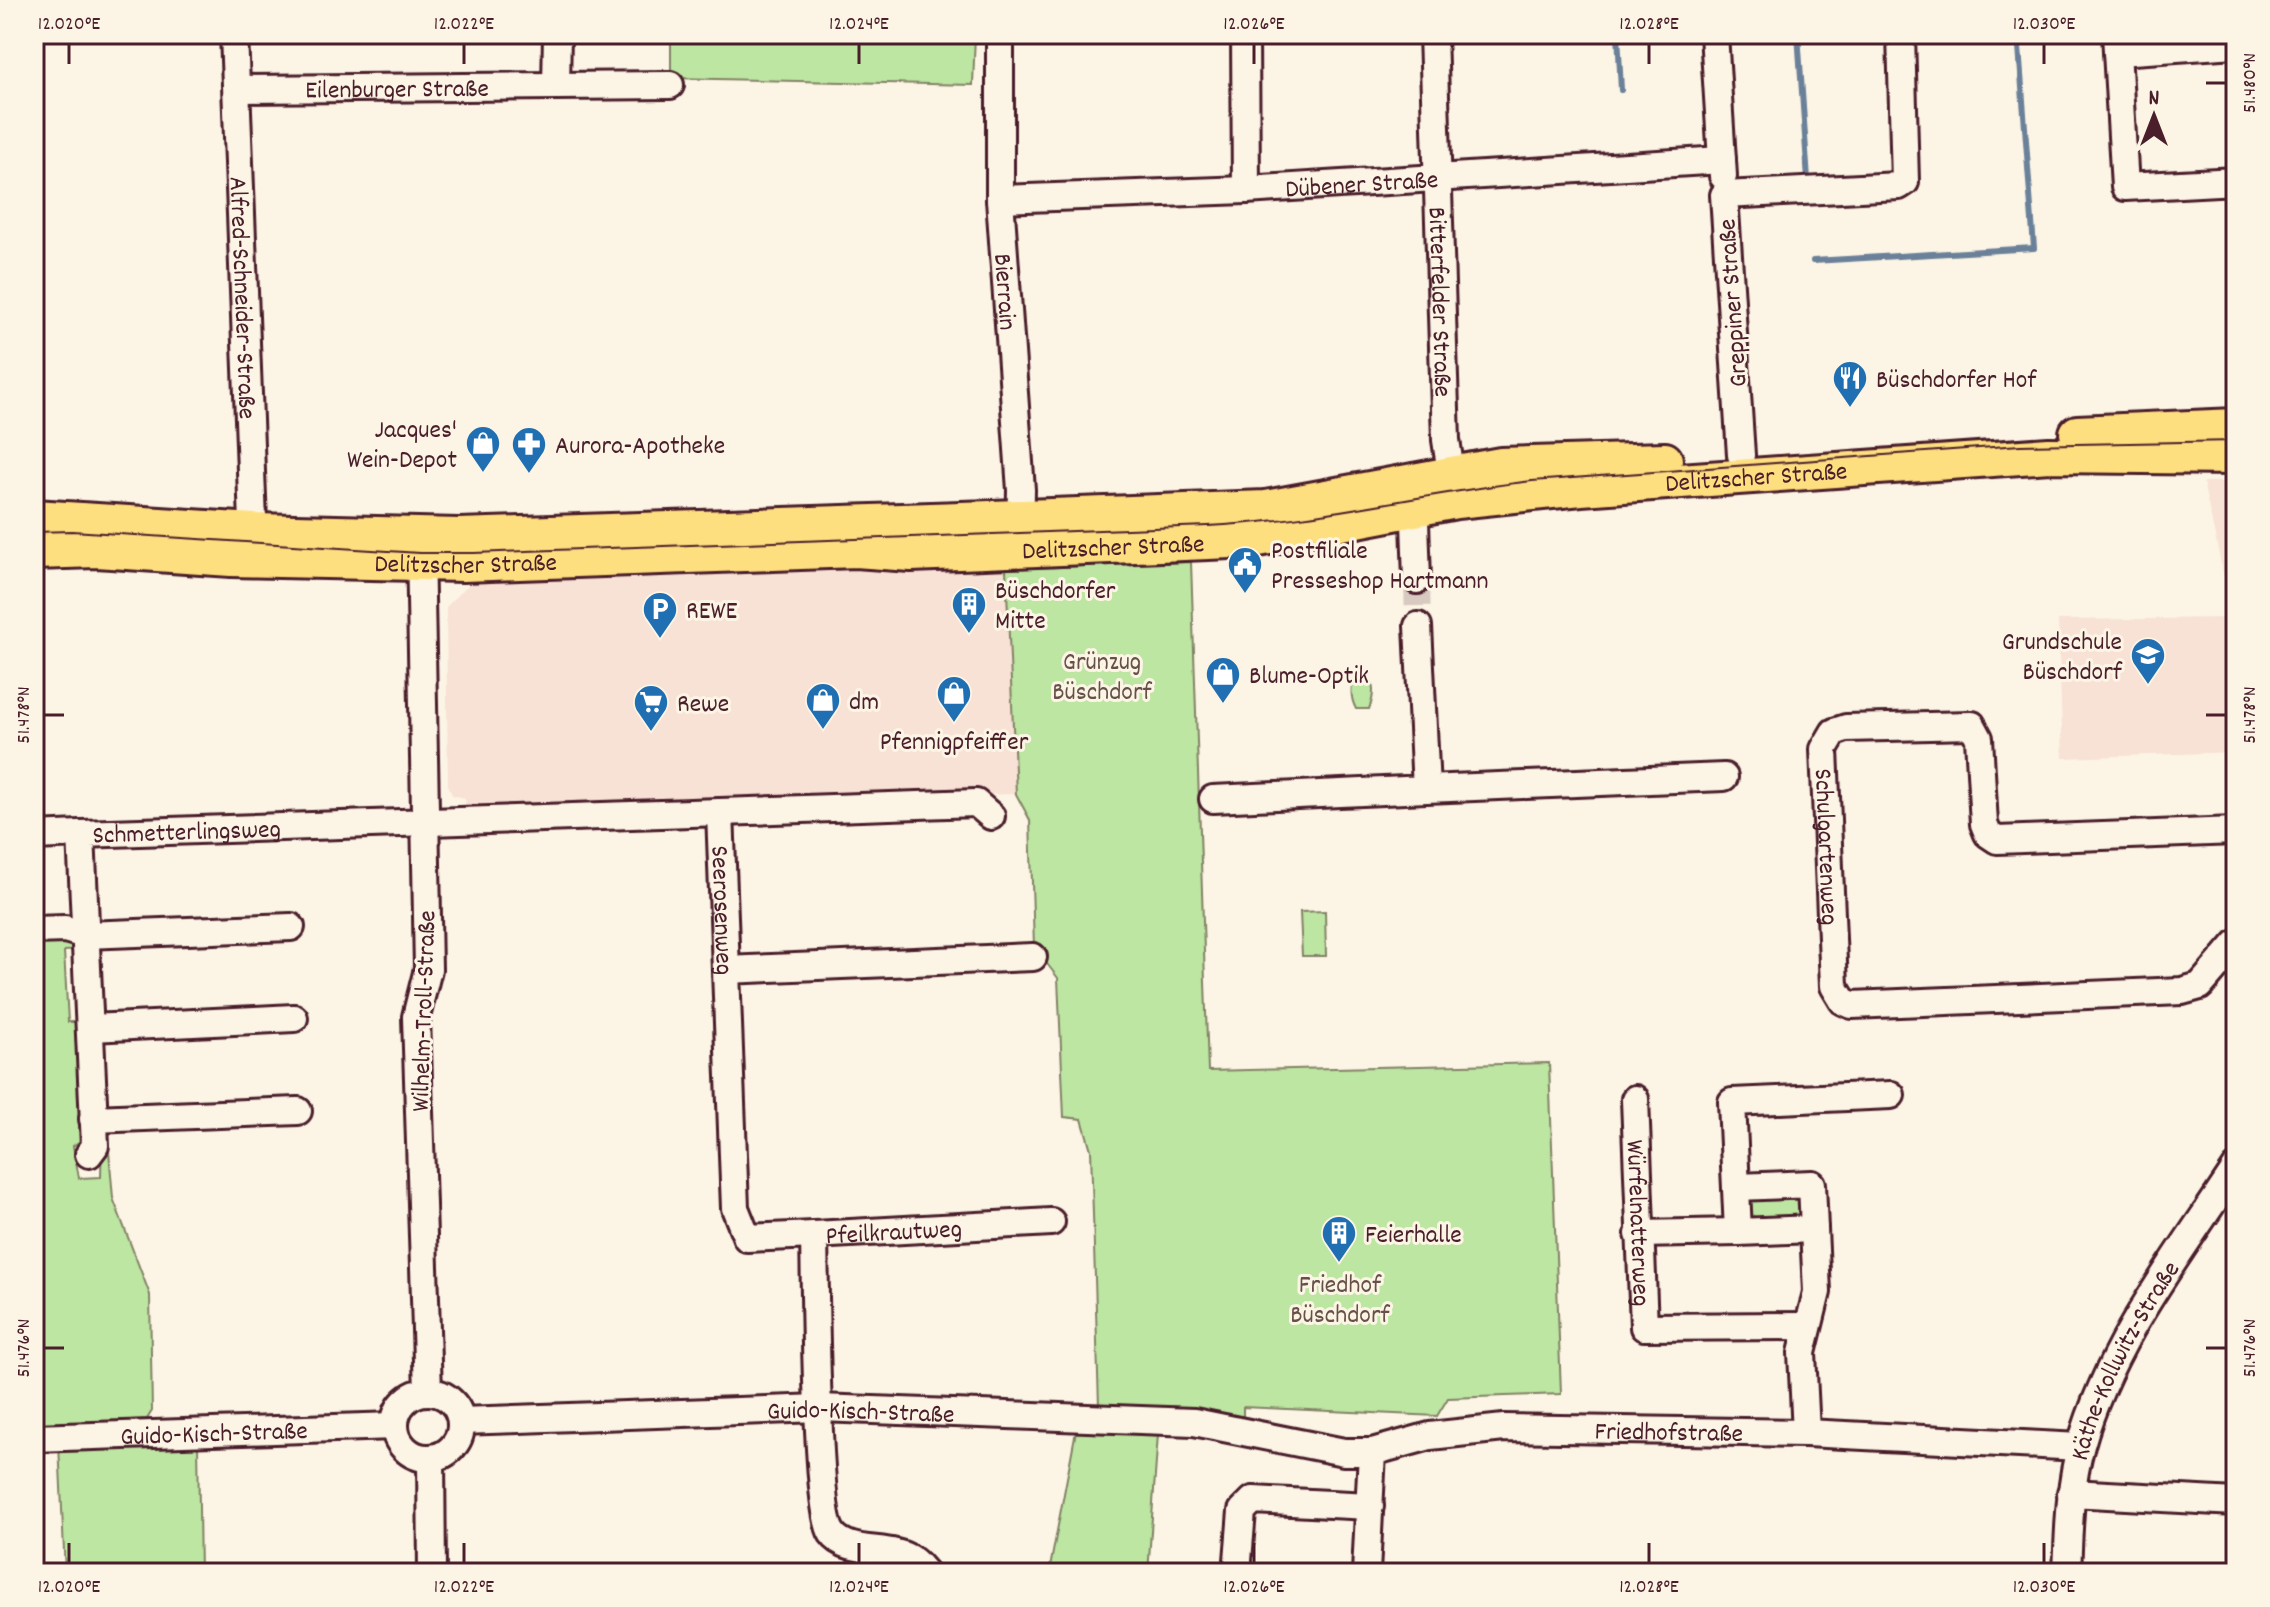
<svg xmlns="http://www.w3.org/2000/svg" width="2270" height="1607" font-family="Dekko,sans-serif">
<rect width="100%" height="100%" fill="#fcf5e5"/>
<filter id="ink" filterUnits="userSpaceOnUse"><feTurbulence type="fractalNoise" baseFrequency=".0125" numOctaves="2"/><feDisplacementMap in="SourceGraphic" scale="16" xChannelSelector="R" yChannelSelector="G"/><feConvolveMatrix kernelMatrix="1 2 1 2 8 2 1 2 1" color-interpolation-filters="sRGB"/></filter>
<g filter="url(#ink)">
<g fill="#f8e1d5">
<path d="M2203 482H2236V752L2063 758 2058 620 2233 618Z"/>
<path d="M867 568 920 571 1006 569 1016 794 466 810 465 798 452 795 448 785 446 607 472 581Z"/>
</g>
<g fill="#bce6a2" stroke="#838266" stroke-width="2">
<path d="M671 34H975L973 85 671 78Z"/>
<path d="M1191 562 1208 1071 1549 1063 1561 1394 1448 1398 1437 1416 1243 1407V1422L1099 1406 1091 1150 1082 1119 1064 1117 1058 978 1034 947 1030 820 1016 794 1006 569Z"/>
<path d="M1356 674H1367C1375 684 1374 697 1369 709H1356C1350 698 1350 685 1356 674Z"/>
<path d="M1325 911 1326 956H1302L1300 912Z"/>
<path d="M73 935 80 950 64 951 68 1022H82L89 1135 73 1146 79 1178 101 1177 102 1133 107 1128 113 1198 150 1295 152 1411 147 1419 131 1420V1428L34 1431V937Z"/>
<path d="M1786 1189 1805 1199 1801 1218 1747 1221 1748 1194Z"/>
<path d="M1159 1420 1148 1573H1049L1077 1425Z"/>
<path d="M198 1443 200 1573H65L59 1444Z"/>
</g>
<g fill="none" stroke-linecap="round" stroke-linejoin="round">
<g stroke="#6b8199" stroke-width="6">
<path d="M1618 34 1621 90"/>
<path d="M1798 34 1808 180"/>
<path d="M1813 261 2034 248 2018 34"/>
</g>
<path stroke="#d8cac0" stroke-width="26" stroke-dasharray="26 13" stroke-linecap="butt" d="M1417 580 1418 626"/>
<g stroke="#4a1f2b" stroke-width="32">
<g id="minor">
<path id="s1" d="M234 34 254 548"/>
<path id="s2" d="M1000 34V199L1021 490 1020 534"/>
<path d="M1245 34 1246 190"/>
<path id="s3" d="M1433 34 1446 440 1451 472"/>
<path d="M1714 34 1723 176"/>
<path d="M2116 34 2125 187 2236 181"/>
<path d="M2117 52 2236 44"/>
<path d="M556 86 557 34"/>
<path id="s4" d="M237 89 670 85"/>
<path id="s5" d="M1000 199 1246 190 1722 160"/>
<path d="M1741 455 1724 195 1899 186 1905 182 1901 34"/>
<path d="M1414 492 1417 580"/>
<path d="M420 545 428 969 416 1017 428 1392"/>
<path d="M1426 789 1724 777"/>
<path d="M1213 799 1426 789 1418 626"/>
<path d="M720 812 976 803 991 816"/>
<path id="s6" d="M2236 831 1997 840 1988 834 1984 824 1979 738 1972 725 1846 728 1834 732 1824 749 1834 986 1843 1001 1852 1005 2182 991 2200 986 2236 944"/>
<path d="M34 836 81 834"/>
<path d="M34 930 65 929 85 935 291 927"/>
<path d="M726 970 1033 957"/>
<path d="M91 1028 294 1018"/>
<path id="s7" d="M1635 1099 1644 1327 1806 1326"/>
<path d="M93 1119 298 1111"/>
<path id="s8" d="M89 1154 95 1146 81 834 720 812 735 1208 747 1238 814 1235"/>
<path d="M1737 1187 1812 1184 1814 1229"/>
<path d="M1639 1234 1738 1232"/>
<circle cx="428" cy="1425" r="33"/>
<path id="s9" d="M461 1421 819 1408 1194 1422 1344 1452H1372L1430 1436 1504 1428 1806 1433 2080 1447"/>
<path d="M1806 1433 1802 1353 1817 1292 1814 1229 1738 1232 1732 1102 1891 1095"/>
<path id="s10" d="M34 1438 395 1426"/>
<path d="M431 1458 432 1573"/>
<path d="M2071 1493 2236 1502"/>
<path id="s11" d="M925 1573C921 1569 917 1563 912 1560 891 1544 848 1556 832 1533 816 1511 815 1278 814 1235L1051 1222"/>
<path d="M1237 1573 1242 1511 1253 1500 1370 1506"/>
<path d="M1366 1573 1372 1452"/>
<path id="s12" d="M2067 1573C2069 1530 2069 1487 2081 1445 2109 1344 2179 1255 2236 1168"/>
</g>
</g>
<g stroke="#4a1f2b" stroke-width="40">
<g id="major">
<path d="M2077 433 2236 426"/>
<path d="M34 517 254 531 459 536 1052 516 1266 508 1501 465 1665 460"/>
<path id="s13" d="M34 552 97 550 231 559 463 564 856 550 911 554 1208 542 1253 540 1456 501 1581 488 2049 455 2236 457"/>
</g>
</g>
<use href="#minor" stroke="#fcf5e5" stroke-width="26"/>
<use href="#major" stroke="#fedf80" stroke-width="34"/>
<path stroke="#4a1f2b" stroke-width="2" d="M34 532 72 531 420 553H474L1208 526C1317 521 1423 493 1532 481L2020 445 2236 441"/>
</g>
</g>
<path fill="none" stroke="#4a1f2b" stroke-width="3" d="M69 44V64M464 44V64M859 44V64M1254 44V64M1649 44V64M2044 44V64M2206 83H2226M44 715H64M2206 715H2226M44 1348H64M2206 1348H2226M69 1543V1563M464 1543V1563M859 1543V1563M1254 1543V1563M1649 1543V1563M2044 1543V1563"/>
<defs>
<g id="restaurant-pin" transform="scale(1.8)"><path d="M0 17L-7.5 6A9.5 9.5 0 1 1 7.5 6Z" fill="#1f6fb2" stroke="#fcf5e5"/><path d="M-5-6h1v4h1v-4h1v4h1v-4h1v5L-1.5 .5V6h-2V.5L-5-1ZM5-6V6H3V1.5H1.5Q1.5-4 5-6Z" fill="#fff"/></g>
<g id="shop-pin" transform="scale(1.8)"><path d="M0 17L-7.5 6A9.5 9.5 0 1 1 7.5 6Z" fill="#1f6fb2" stroke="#fcf5e5"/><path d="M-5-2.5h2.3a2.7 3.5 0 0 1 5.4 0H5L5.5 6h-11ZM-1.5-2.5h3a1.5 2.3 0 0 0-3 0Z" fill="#fff"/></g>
<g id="pharmacy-pin" transform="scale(1.8)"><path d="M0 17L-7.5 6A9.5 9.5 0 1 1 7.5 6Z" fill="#1f6fb2" stroke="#fcf5e5"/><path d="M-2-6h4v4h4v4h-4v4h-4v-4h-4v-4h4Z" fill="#fff"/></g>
<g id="civic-pin" transform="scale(1.8)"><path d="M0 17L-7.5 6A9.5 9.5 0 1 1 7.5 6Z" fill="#1f6fb2" stroke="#fcf5e5"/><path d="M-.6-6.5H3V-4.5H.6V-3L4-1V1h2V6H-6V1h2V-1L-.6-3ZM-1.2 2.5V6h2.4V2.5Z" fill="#fff"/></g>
<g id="building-pin" transform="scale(1.8)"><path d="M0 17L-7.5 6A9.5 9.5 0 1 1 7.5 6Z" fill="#1f6fb2" stroke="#fcf5e5"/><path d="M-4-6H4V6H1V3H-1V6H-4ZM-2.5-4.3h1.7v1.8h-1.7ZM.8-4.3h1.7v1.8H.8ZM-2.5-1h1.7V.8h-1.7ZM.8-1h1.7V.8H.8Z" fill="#fff"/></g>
<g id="parking-pin" transform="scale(1.8)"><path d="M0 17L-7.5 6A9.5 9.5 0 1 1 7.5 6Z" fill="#1f6fb2" stroke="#fcf5e5"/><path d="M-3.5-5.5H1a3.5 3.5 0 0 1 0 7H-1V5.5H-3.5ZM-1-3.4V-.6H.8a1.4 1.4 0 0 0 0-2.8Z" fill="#fff"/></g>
<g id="school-pin" transform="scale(1.8)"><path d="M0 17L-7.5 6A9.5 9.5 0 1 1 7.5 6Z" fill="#1f6fb2" stroke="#fcf5e5"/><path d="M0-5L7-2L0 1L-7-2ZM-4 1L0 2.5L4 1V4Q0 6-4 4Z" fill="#fff"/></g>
<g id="supermarket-pin" transform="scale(1.8)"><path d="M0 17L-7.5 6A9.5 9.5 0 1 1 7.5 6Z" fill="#1f6fb2" stroke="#fcf5e5"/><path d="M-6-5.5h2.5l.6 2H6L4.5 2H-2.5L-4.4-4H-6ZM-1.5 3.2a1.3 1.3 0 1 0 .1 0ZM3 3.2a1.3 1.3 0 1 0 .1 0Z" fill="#fff"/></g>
</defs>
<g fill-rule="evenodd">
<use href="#restaurant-pin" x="1850" y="378"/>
<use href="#shop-pin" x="483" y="443"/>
<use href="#pharmacy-pin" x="529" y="444"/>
<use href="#civic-pin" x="1245" y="564"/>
<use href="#building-pin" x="969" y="604"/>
<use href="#parking-pin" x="660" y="609"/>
<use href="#school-pin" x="2148" y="655"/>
<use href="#shop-pin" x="1223" y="674"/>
<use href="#shop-pin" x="954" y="693"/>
<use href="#shop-pin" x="823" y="700"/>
<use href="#supermarket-pin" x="651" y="702"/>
<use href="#building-pin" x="1339" y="1233"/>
</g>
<g text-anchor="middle" stroke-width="6" stroke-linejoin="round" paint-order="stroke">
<g font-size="26" fill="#4a1f2b" stroke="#fcf5e5">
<text dy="9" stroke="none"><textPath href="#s4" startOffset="160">Eilenburger Straße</textPath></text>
<text dy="9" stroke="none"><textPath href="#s5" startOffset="362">Dübener Straße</textPath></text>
<text dy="9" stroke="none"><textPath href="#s2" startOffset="258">Bierrain</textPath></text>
<text dy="9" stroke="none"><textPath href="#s1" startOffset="264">Alfred-Schneider-Straße</textPath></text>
<text dy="9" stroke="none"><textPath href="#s3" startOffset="268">Bitterfelder Straße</textPath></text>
<text transform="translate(1731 303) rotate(-94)" y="9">Greppiner Straße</text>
<text dy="9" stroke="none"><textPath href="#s13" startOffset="1728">Delitzscher Straße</textPath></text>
<text dy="9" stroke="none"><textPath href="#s13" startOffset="1080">Delitzscher Straße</textPath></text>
<text dy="9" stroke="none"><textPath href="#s13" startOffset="432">Delitzscher Straße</textPath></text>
<text dy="9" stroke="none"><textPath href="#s8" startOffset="428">Schmetterlingsweg</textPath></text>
<text dy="9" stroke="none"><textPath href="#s6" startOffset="618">Schulgartenweg</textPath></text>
<text dy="9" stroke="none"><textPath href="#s8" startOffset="1060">Seerosenweg</textPath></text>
<text transform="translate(422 1011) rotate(-88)" y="9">Wilhelm-Troll-Straße</text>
<text dy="9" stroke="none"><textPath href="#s7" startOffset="124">Würfelnatterweg</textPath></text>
<text dy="9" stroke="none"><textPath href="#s11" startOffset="484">Pfeilkrautweg</textPath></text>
<text dy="9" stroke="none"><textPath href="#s12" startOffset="224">Käthe-Kollwitz-Straße</textPath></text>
<text dy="9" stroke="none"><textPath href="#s9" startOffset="400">Guido-Kisch-Straße</textPath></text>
<text dy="9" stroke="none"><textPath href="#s9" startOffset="1214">Friedhofstraße</textPath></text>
<text dy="9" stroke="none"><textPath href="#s10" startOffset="180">Guido-Kisch-Straße</textPath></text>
</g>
<g font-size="26" fill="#4a1f2b" stroke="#fcf5e5" text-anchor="start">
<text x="1876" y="387">Büschdorfer Hof</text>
<text x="457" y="437" text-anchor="end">Jacques'<tspan x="457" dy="30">Wein-Depot</tspan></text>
<text x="555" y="453">Aurora-Apotheke</text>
<text x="1271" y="558">Postfiliale<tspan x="1271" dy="30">Presseshop Hartmann</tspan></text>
<text x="995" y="598">Büschdorfer<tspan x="995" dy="30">Mitte</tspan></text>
<text x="686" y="618">REWE</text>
<text x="2122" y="649" text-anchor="end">Grundschule<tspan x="2122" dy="30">Büschdorf</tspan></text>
<text x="1249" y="683">Blume-Optik</text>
<text x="849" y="709">dm</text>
<text x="677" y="711">Rewe</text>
<text x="954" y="749" text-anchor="middle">Pfennigpfeiffer</text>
<text x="1365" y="1242">Feierhalle</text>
</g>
<g font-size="26" fill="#665149" stroke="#fcf5e5">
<text x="1102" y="669">Grünzug<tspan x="1102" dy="30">Büschdorf</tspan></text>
<text x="1340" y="1292">Friedhof<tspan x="1340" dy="30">Büschdorf</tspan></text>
</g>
</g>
<rect width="2270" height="1607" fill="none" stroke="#fcf5e5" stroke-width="88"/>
<g transform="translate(2154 116)" stroke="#fcf5e5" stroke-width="6" paint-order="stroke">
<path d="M0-6L14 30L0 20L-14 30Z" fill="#4a1f2b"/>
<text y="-12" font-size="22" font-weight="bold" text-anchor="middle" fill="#4a1f2b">N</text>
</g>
<rect x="44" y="44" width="2182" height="1519" fill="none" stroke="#4a1f2b" stroke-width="3"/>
<g font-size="20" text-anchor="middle" fill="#4a1f2b">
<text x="69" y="29">12.020°E</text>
<text x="464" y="29">12.022°E</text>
<text x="859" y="29">12.024°E</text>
<text x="1254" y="29">12.026°E</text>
<text x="1649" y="29">12.028°E</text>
<text x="2044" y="29">12.030°E</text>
<text transform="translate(2248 83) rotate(-90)" y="7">51.480°N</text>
<text transform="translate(22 715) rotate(-90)" y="7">51.478°N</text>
<text transform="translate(2248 715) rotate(-90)" y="7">51.478°N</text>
<text transform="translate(22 1348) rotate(-90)" y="7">51.476°N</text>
<text transform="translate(2248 1348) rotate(-90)" y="7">51.476°N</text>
<text x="69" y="1592">12.020°E</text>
<text x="464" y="1592">12.022°E</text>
<text x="859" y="1592">12.024°E</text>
<text x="1254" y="1592">12.026°E</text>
<text x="1649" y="1592">12.028°E</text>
<text x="2044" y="1592">12.030°E</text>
</g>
</svg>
